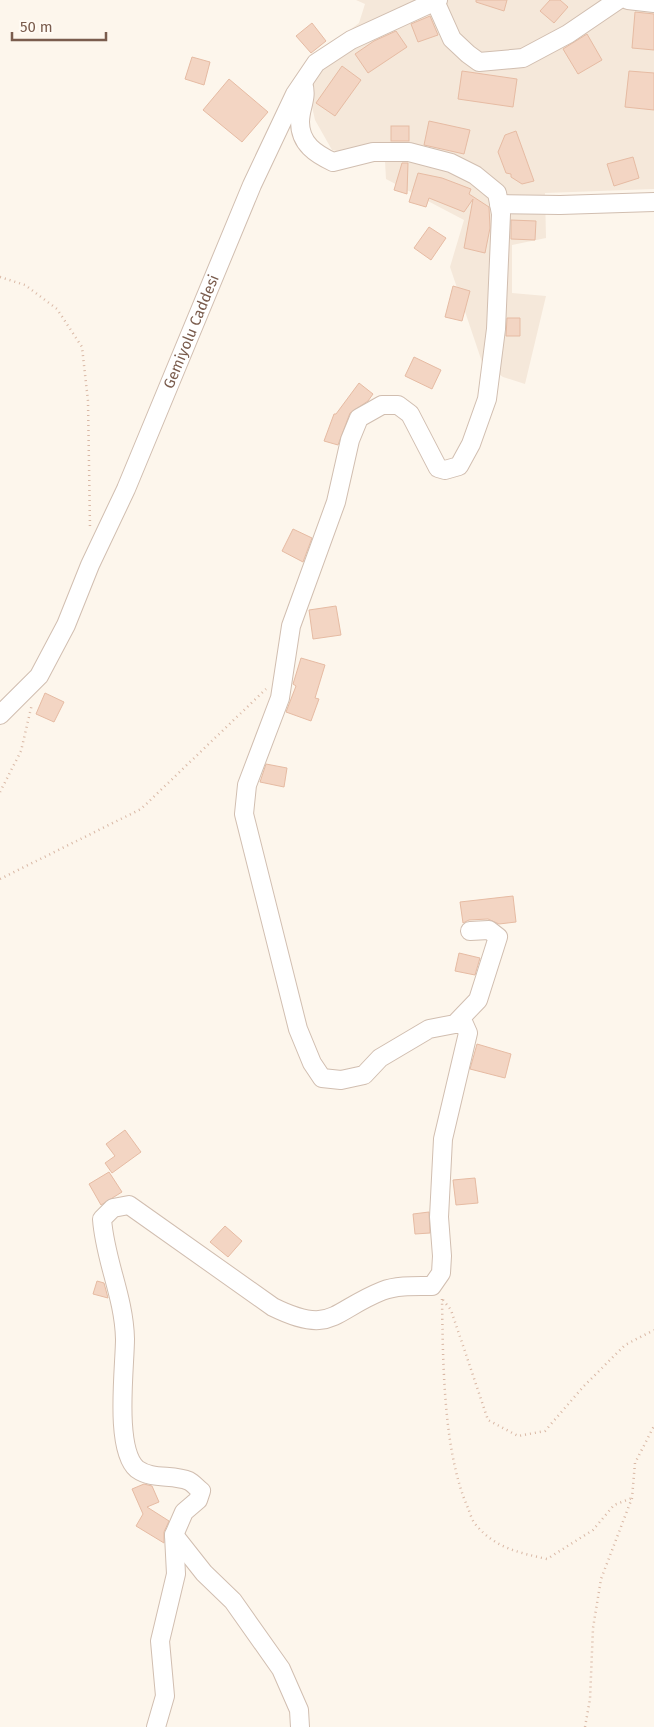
<svg xmlns="http://www.w3.org/2000/svg" width="654" height="1727" font-family="'Fira Sans',sans-serif">
<rect width="100%" height="100%" fill="#fdf6ec"/>
<path fill="#f5e8da" d="M356 0H654V189L545 193 546 238 512 245V293L546 296 525 384 503 377 482 362 450 267 464 220 386 179 385 161 332 150 315 120 303 66 359 23 365 4Z"/>
<g fill="#f3d5c3" stroke="#e6bba3">
<path d="M476 0H507L504 11 476 2Z"/>
<path d="M550 0H560L568 7 554 23 540 11Z"/>
<path d="M635 12 654 14V50L632 48Z"/>
<path d="M430 16 438 35 418 42 411 24Z"/>
<path d="M312 23 326 41 311 53 296 36Z"/>
<path d="M396 31 407 47 368 73 355 54 374 41Z"/>
<path d="M587 34 602 60 578 74 563 49Z"/>
<path d="M192 57 210 62 204 85 185 79Z"/>
<path d="M342 66 361 80 335 116 316 103Z"/>
<path d="M462 71 517 79 513 107 458 99Z"/>
<path d="M629 71 654 73V110L625 107Z"/>
<path d="M229 79 268 112 242 142 203 110Z"/>
<path d="M429 121 470 130 464 154 424 145Z"/>
<rect x="391" y="126" width="18" height="15"/>
<path d="M516 131 534 181 522 184 511 177V174L506 173 498 152 505 135Z"/>
<path d="M633 157 639 178 614 186 607 164Z"/>
<path d="M402 163H408L407 194 394 190Z"/>
<path d="M418 173 442 178 471 189 469 194 489 207 490 228 485 253 464 248 473 199 464 212 429 198 426 207 409 202Z"/>
<path d="M511 220 536 221 535 240 511 239Z"/>
<path d="M429 227 446 238 431 260 414 248Z"/>
<path d="M453 286 470 291 462 321 445 317Z"/>
<path d="M507 318H520V336H506Z"/>
<path d="M414 357 441 370 432 389 405 376Z"/>
<path d="M359 383 373 394 368 401 350 413 338 445 324 441 334 414H336Z"/>
<path d="M293 529 312 538 303 562 282 551Z"/>
<path d="M336 606 341 635 313 639 309 610Z"/>
<path d="M301 658 325 665 315 698 319 699 311 721 286 712 296 686 293 684Z"/>
<path d="M45 693 64 702 54 722 36 714Z"/>
<path d="M266 764 287 768 284 787 260 782Z"/>
<path d="M513 896 516 922 499 924 488 919 469 920 463 923 460 902Z"/>
<path d="M459 953 480 958 475 975 455 971Z"/>
<path d="M477 1044 511 1054 505 1078 470 1069Z"/>
<path d="M125 1130 141 1152 112 1173 105 1163 115 1156 106 1144Z"/>
<path d="M109 1172 122 1192 101 1205 89 1184Z"/>
<path d="M475 1178 478 1203 456 1205 453 1180Z"/>
<path d="M429 1212 430 1233 415 1234 413 1214Z"/>
<path d="M225 1226 242 1241 228 1257 210 1242Z"/>
<path d="M97 1281 104 1283 108 1298 93 1294Z"/>
<path d="M144 1484 152 1486 159 1502 147 1507 169 1521 164 1532V1543L136 1526 143 1514 132 1489Z"/>
</g>
<g fill="none" stroke-linecap="round" stroke-linejoin="round">
<g stroke="#d1beb0" stroke-width="20">
<g id="minor">
<path d="M628 0 654 3"/>
<path d="M435 1 452 39 468 54 479 62 523 58 568 34 618 0"/>
<path d="M303 83C308 98 300 107 300 122 300 144 316 154 333 162L373 152H409L451 163 475 175 497 193 501 214 496 329 487 399 471 444 459 466 445 470 438 468 410 414 398 405H382L359 418 350 440 336 502 291 626 280 698 247 785 244 814 298 1029 312 1063 322 1078 341 1080 364 1075 380 1058 429 1029 455 1024 478 1000 498 937 489 930 470 931"/>
<path d="M499 204 560 205 654 202"/>
<path id="s1" d="M0 715 39 676 66 625 90 565 126 489 252 185 295 94 316 63 351 40 438 0"/>
<path d="M174 1535 204 1573 233 1601 281 1669 299 1710 300 1727"/>
<path d="M156 1727 165 1696 160 1641 176 1574 174 1535 184 1512 198 1500 201 1491C197 1488 193 1483 189 1481 173 1474 152 1480 137 1469 114 1449 125 1367 125 1339 124 1296 105 1261 102 1219L113 1208 129 1205 273 1307C332 1336 332 1311 382 1291 397 1285 416 1286 432 1286L441 1273 442 1256 439 1217 443 1139 468 1033 464 1024H455"/>
</g>
</g>
<g stroke="#d9b8a5" stroke-width="2.5" stroke-dasharray="1 4" stroke-linecap="butt">
<path d="M0 277 25 285 57 309 82 347 88 401 90 528"/>
<path d="M0 792 21 751 32 704"/>
<path d="M0 879 141 809 266 689"/>
<path d="M442 1299C443 1361 443 1452 468 1508 470 1513 472 1521 476 1525 495 1548 520 1553 547 1559L593 1530 614 1505 632 1498"/>
<path d="M443 1300 451 1310 488 1420 518 1436 545 1431 583 1387 625 1345 654 1330"/>
<path d="M585 1727 590 1699 593 1628 601 1579 632 1498 635 1463 654 1426"/>
</g>
<use href="#minor" stroke="#fff" stroke-width="18"/>
</g>
<g text-anchor="middle" stroke-width="4.5" stroke-linejoin="round" paint-order="stroke">
<g font-size="15" fill="#7a5c4d" stroke="#fffaf3">
<text dy="5" stroke="none"><textPath href="#s1" startOffset="432">Gemiyolu Caddesi</textPath></text>
</g>
</g>
<path d="M12 32v8h94v-8" fill="none" stroke="#7a5c4d" stroke-width="2.5"/>
<text x="20" y="32" font-size="15" fill="#7a5c4d" stroke="#fffaf3" stroke-width="4" paint-order="stroke">50 m</text>
</svg>
